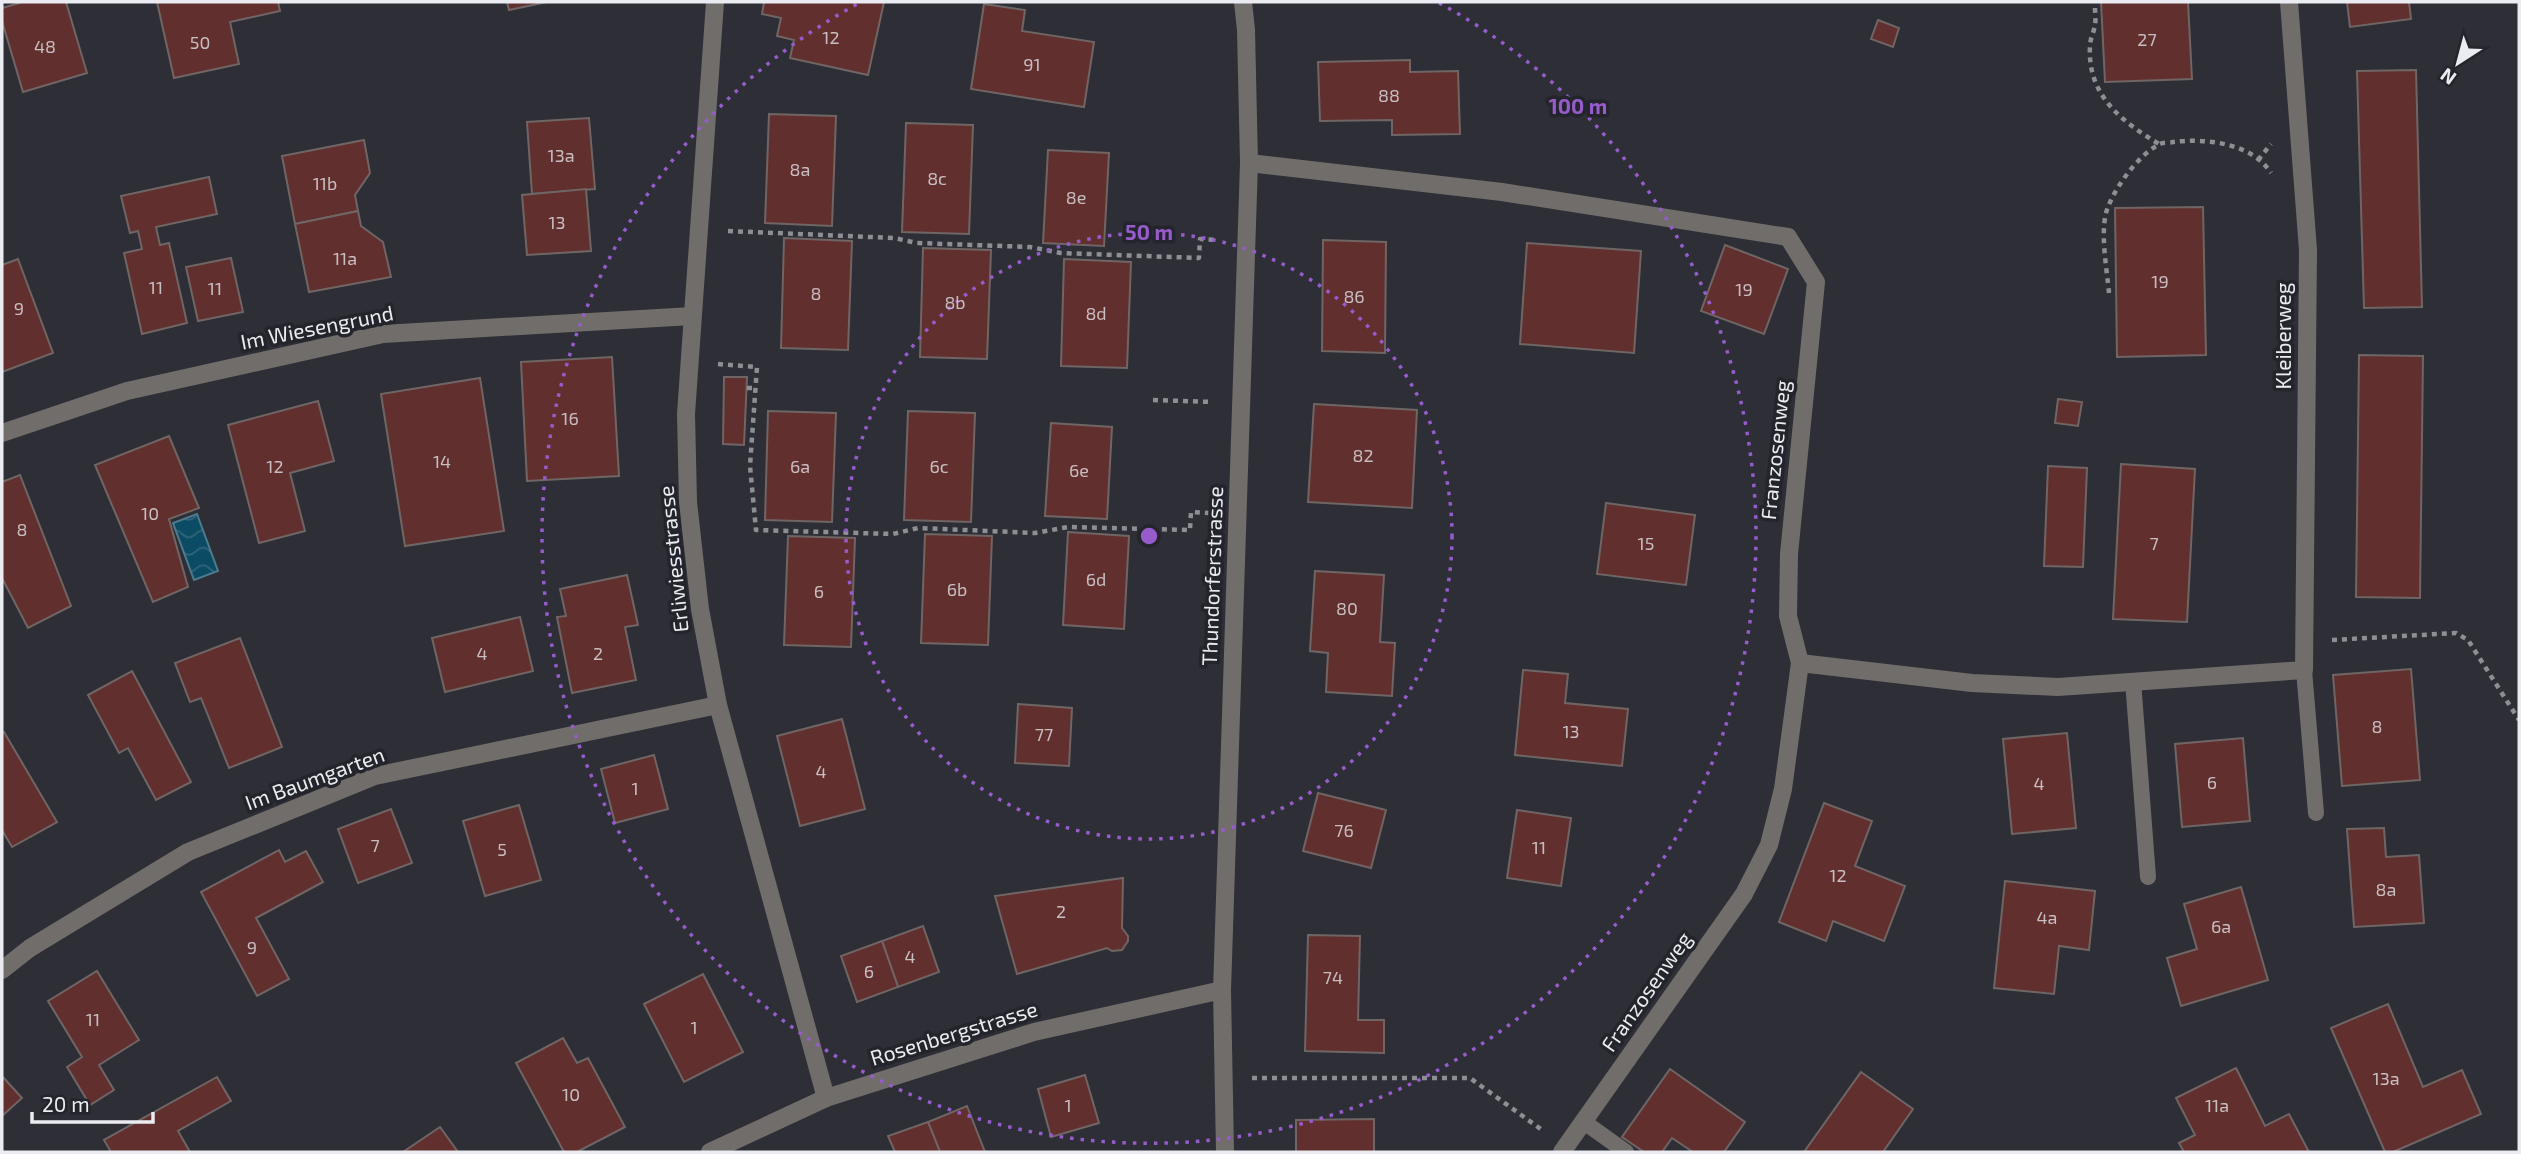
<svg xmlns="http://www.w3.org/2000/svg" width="2521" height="1154" font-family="'Exo 2',sans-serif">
<defs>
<pattern id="water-waves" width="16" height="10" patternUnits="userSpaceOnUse" patternTransform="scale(1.75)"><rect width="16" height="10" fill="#0c4b64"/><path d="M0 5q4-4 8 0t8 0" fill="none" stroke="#30657b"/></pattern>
</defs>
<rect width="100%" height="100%" fill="#2d2e36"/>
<path fill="url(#water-waves)" stroke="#4f7b8e" stroke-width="2" d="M197 514 218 571 194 580 173 523Z"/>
<g fill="#612f2e" stroke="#706565" stroke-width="2">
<path d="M23 2H66L87 73 23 92 2 21V8Z"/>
<path d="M157 2H278L280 11 230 22 239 64 174 78Z"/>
<path d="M507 2H547L509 10Z"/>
<path d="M764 2H884L868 75 790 58 794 40 777 36 781 18 762 14Z"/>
<path d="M2101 2H2188L2192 79 2105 82Z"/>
<path d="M2347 2H2409L2411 19 2350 27Z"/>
<path d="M984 4 1025 10 1022 31 1094 42 1084 107 971 89Z"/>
<path d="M1878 20 1899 28 1893 47 1871 39Z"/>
<path d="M1410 60V72L1458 71 1460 134 1392 135V120L1320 121 1318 62Z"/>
<path d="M2416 70 2422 307 2364 308 2357 71Z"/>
<path d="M769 114 836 116 832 226 765 223Z"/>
<path d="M589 118 595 189 532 194 527 122Z"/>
<path d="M906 123 973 125 969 234 902 232Z"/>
<path d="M364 140 370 173 355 195 358 211 295 224 282 156Z"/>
<path d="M1048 150 1109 153 1104 246 1043 243Z"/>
<path d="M209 177 217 214 156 227 160 245 169 243 187 323 142 334 124 253 142 249 138 231 130 233 121 196Z"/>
<path d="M586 189 591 251 527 255 522 195Z"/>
<path d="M2203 207 2206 355 2117 357 2115 208Z"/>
<path d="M358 211 361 226 383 242 391 277 309 292 295 224Z"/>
<path d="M784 238 852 241 848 350 781 348Z"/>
<path d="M1323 240 1386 242 1385 353 1322 351Z"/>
<path d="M1527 243 1641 251 1634 353 1520 344Z"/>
<path d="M1725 245 1788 269 1764 334 1701 311Z"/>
<path d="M923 248 991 250 987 359 920 357Z"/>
<path d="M231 258 243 312 198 321 186 267Z"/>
<path d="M18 259 53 353 2 372V265Z"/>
<path d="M1064 259 1131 262 1127 368 1061 366Z"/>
<path d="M2359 355 2423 356 2420 598 2356 597Z"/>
<path d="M612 357 619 476 527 481 521 362Z"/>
<path d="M724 377H747L744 445 723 444Z"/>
<path d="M480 378 504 531 405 546 381 394Z"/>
<path d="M2058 399 2082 402 2078 426 2055 423Z"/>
<path d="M318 401 334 461 290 473 305 531 259 543 228 425Z"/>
<path d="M1314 404 1417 410 1412 508 1308 502Z"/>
<path d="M768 411 836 413 832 522 765 520Z"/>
<path d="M908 411 975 413 971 522 904 520Z"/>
<path d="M1051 423 1112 427 1107 519 1045 516Z"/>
<path d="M169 436 199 508 169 519 188 587 153 602 95 465Z"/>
<path d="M2121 464 2195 469 2187 622 2113 619Z"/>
<path d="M2048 466 2087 468 2083 567 2044 566Z"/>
<path d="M20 475 71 606 28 628 2 578V482Z"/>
<path d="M1606 503 1695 515 1686 585 1597 574Z"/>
<path d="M1068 532 1129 536 1124 629 1063 625Z"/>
<path d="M925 534 992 536 988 645 921 643Z"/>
<path d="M788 536 855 538 851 647 784 645Z"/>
<path d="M1315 571 1384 575 1380 642 1395 643 1392 696 1326 692 1328 653 1310 651Z"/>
<path d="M627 575 638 625 625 627 636 680 572 693 557 617 566 616 560 589Z"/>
<path d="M520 617 533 671 445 692 432 638Z"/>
<path d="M240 638 282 747 229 768 201 698 190 702 175 663Z"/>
<path d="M2411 669 2420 780 2342 786 2333 675Z"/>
<path d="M1523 670 1568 674 1565 703 1628 709 1622 766 1515 755Z"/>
<path d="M132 671 191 782 156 800 128 748 119 753 88 695Z"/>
<path d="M1018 704 1072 708 1069 766 1015 763Z"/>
<path d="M842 719 865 809 800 826 777 736Z"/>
<path d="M4 732 57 822 12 847 2 830V733Z"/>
<path d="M2067 733 2076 828 2012 834 2003 739Z"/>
<path d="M2243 738 2250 821 2182 827 2175 744Z"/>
<path d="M654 755 668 809 615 823 601 769Z"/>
<path d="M1318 793 1386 810 1371 868 1303 851Z"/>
<path d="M1824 803 1872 821 1855 866 1905 886 1884 941 1833 921 1826 941 1779 922Z"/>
<path d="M519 805 541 880 485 896 463 821Z"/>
<path d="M391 809 412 863 358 883 338 829Z"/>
<path d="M1517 810 1571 818 1561 886 1507 878Z"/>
<path d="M2384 828 2386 857 2419 855 2424 923 2354 927 2347 829Z"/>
<path d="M279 850 285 862 306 851 323 882 256 918 289 979 257 996 201 892Z"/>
<path d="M1123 878 1122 928 1128 936V941L1122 950 1112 951 1107 948 1017 974 995 896Z"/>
<path d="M2005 881 2095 891 2089 950 2059 946 2054 994 1994 988Z"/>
<path d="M2241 887 2268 980 2181 1006 2167 958 2197 949 2184 904Z"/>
<path d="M923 926 939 972 898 987 882 941Z"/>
<path d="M1308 935 1360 936 1358 1020H1384V1053L1305 1051Z"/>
<path d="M882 941 898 987 857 1002 841 956Z"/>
<path d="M97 971 139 1040 99 1065 114 1090 90 1105 67 1067 82 1057 48 1001Z"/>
<path d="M703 974 743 1052 684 1082 644 1004Z"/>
<path d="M2388 1004 2423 1087 2462 1070 2481 1114 2393 1152H2385L2331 1028Z"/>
<path d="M563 1038 577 1063 588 1058 625 1127 577 1152H564L516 1063Z"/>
<path d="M2236 1068 2265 1126 2289 1114 2309 1152H2184L2179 1143 2195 1135 2176 1098Z"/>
<path d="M1670 1069 1745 1122 1724 1152H1693L1672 1138 1662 1152H1644L1622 1137Z"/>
<path d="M1861 1072 1913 1109 1883 1152H1804Z"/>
<path d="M1085 1075 1099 1123 1051 1137 1038 1089Z"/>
<path d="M2 1076 22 1098 2 1116Z"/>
<path d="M217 1077 231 1101 178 1131 190 1152H111L104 1140Z"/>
<path d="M967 1106 985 1152H940L928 1122Z"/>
<path d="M1374 1119V1152H1296V1120Z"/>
<path d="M928 1122 940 1152H895L888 1136Z"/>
<path d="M440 1127 458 1152H403Z"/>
</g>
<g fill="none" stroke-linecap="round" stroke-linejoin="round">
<g stroke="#8e8f95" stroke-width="4.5" stroke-dasharray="5 5" stroke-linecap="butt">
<path d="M2095 8C2095 13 2096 20 2095 25 2094 32 2090 39 2090 46 2087 95 2121 121 2159 144"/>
<path d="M2258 160 2271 144"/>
<path d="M728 231 894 238 917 243 1030 247 1061 253 1199 258 1200 239 1218 240"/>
<path d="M2109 293C2107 269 2099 229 2108 207 2116 186 2138 156 2158 145 2162 142 2169 143 2173 142 2206 138 2252 143 2271 173"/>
<path d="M718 364 757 367 750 466 756 530 893 534 918 528 1035 533 1068 527 1190 530 1191 512 1209 513"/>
<path d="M747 388H755"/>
<path d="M1153 400 1212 402"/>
<path d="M2332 640 2456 633 2468 640 2519 720"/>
<path d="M1252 1078H1470L1542 1130"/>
</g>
<g stroke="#716d6b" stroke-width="16">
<path d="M2304 670 2316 813"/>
<path d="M2133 681 2148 877"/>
<path d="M1584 1122 1626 1152"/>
</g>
<g stroke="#716d6b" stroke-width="18">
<path d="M715 2 686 414 688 502 700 609 718 705 826 1098"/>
<path d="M1249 163 1502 192 1788 237 1816 282 1789 554 1788 616 1800 663 1783 789 1769 845 1744 894 1562 1152"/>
<path d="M2 433 127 391 383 334 692 316"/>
<path d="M1800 663 1972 683 2058 687 2304 670 2308 250 2289 2"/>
<path d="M2 970 30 948 188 852 375 776 718 705"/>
<path d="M710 1152 826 1098 1034 1032 1222 990"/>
</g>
<path stroke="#716d6b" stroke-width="18" d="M1225 1152 1222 990 1249 163 1246 30 1243 2"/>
</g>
<g fill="none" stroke="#975ccc" stroke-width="3.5" stroke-dasharray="3.5 7">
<circle cx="1149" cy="536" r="303"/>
<path d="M1439 3A607 607 0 1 1 859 3"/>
</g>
<g text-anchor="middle" stroke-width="7" stroke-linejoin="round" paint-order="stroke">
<g font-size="18" fill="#c8bdc0">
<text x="831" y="44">12</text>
<text x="2147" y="46">27</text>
<text x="200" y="49">50</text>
<text x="45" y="53">48</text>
<text x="1032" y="71">91</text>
<text x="1389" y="102">88</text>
<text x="561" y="162">13a</text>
<text x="800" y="176">8a</text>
<text x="937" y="185">8c</text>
<text x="325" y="190">11b</text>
<text x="1076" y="204">8e</text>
<text x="557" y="229">13</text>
<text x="345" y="265">11a</text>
<text x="2160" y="288">19</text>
<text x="156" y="294">11</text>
<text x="215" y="295">11</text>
<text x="1744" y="296">19</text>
<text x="816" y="300">8</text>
<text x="1354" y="303">86</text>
<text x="955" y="309">8b</text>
<text x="19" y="315">9</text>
<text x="1096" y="320">8d</text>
<text x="570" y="425">16</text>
<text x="1363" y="462">82</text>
<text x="442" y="468">14</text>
<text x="275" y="473">12</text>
<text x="800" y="473">6a</text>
<text x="939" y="473">6c</text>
<text x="1079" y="477">6e</text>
<text x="150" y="520">10</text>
<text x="22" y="536">8</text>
<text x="1646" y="550">15</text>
<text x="2154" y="550">7</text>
<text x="1096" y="586">6d</text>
<text x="957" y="596">6b</text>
<text x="819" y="598">6</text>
<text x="1347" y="615">80</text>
<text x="482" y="660">4</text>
<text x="598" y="660">2</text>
<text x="2377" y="733">8</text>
<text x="1571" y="738">13</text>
<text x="1044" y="741">77</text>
<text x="821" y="778">4</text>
<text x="2212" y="789">6</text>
<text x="2039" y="790">4</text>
<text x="635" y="795">1</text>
<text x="1344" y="837">76</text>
<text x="375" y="852">7</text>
<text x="1539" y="854">11</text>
<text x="502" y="856">5</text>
<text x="1838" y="882">12</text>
<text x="2386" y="896">8a</text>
<text x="1061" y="918">2</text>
<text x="2047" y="924">4a</text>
<text x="2221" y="933">6a</text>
<text x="252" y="954">9</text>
<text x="910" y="963">4</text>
<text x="869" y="978">6</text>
<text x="1333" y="984">74</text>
<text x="93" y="1026">11</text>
<text x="694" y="1034">1</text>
<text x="2386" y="1085">13a</text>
<text x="571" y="1101">10</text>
<text x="1068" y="1112">1</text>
<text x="2217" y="1112">11a</text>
</g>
<g font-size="21" fill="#ebecf1" stroke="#24242c">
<text transform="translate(317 328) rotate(-11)" y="7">Im Wiesengrund</text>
<text transform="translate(2284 336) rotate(-90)" y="7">Kleiberweg</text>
<text transform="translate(1776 450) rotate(-84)" y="7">Franzosenweg</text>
<text transform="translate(674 559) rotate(-96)" y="7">Erliwiesstrasse</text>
<text transform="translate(1213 576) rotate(-88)" y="7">Thundorferstrasse</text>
<text transform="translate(315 779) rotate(-20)" y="7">Im Baumgarten</text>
<text transform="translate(1647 992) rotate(-55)" y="7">Franzosenweg</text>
<text transform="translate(954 1034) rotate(-17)" y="7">Rosenbergstrasse</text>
</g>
</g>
<circle cx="1149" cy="536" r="10" fill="#975ccc" stroke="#24242c" stroke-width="3.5"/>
<g font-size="21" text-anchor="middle" font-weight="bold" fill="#975ccc" stroke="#24242c" stroke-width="7" stroke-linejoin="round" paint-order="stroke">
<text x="1578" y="114">100 m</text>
<text x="1149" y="240">50 m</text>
</g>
<rect width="2521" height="1154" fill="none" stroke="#ebecf1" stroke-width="7"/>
<g transform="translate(2458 63) rotate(216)" stroke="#24242c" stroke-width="5" paint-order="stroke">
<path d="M0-5L12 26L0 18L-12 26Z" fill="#ebecf1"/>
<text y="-10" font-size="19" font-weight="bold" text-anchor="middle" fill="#ebecf1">N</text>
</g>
<path d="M32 1112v10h121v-10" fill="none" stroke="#ebecf1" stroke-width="3.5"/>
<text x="42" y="1112" font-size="21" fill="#ebecf1" stroke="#24242c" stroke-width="5" paint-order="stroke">20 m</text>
</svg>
